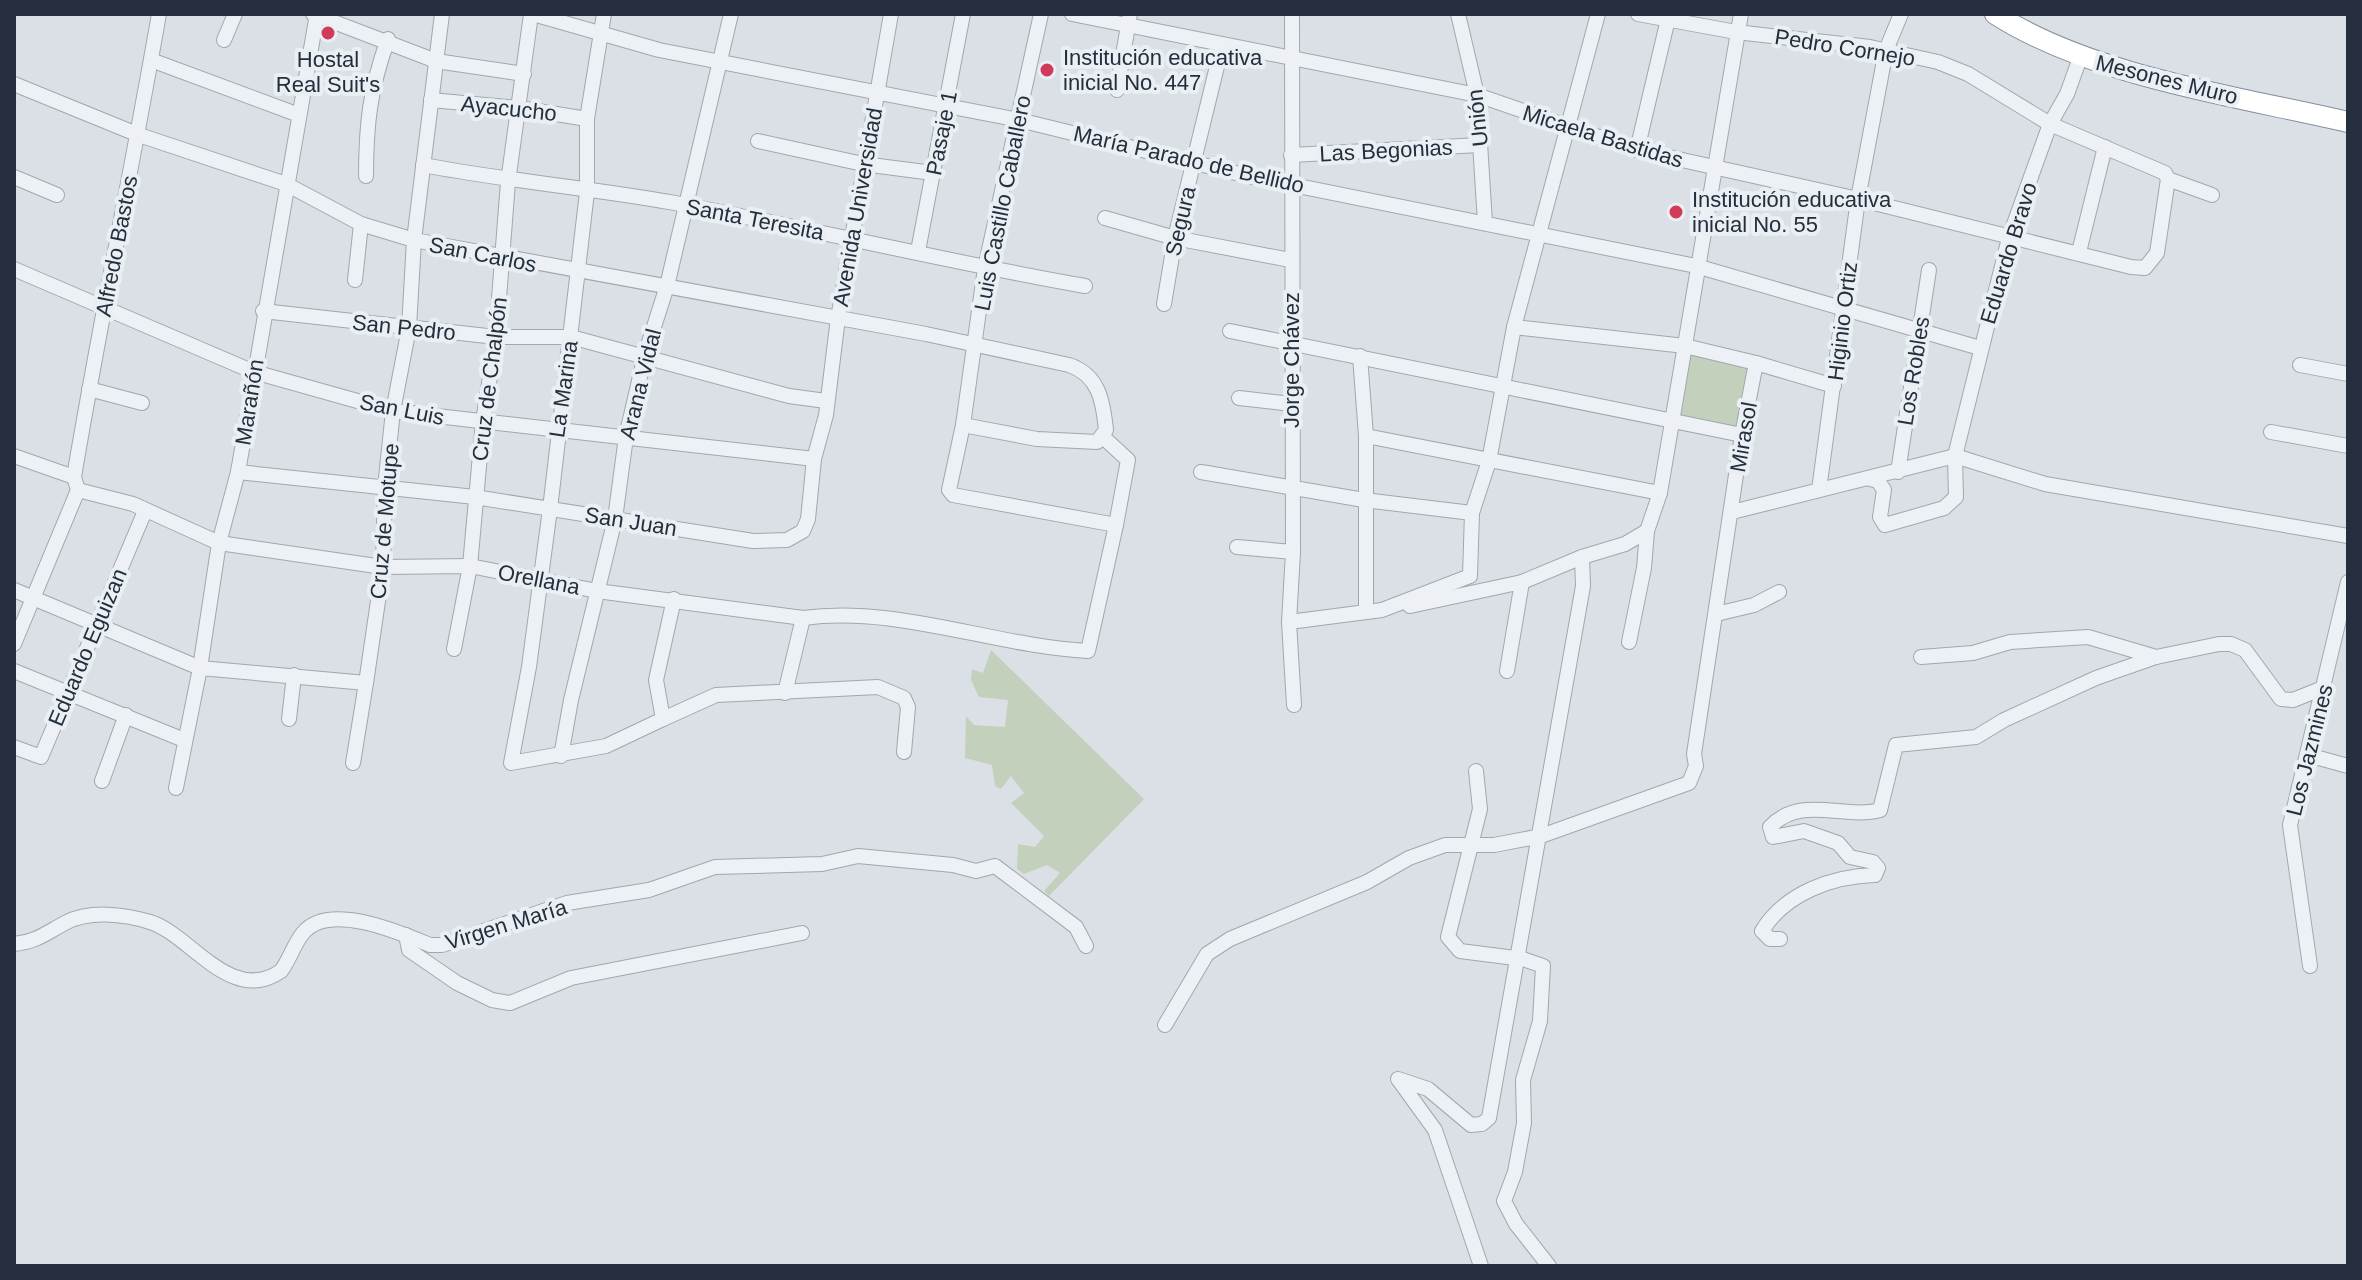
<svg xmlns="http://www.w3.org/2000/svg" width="2362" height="1280" font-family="Helvetica,sans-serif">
<rect width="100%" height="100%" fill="#dbe0e6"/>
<g fill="#c2d0bc">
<path d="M1685 346 1756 363 1742 435 1673 418Z"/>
<path d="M991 650 1144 799 1049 896 1044 891 1060 873 1047 865 1024 874 1017 869 1018 844 1035 847 1044 836 1011 803 1024 793 1011 776 1001 789 995 786 992 765 965 758 966 716 974 725 1005 727 1008 700 979 697 971 680 972 669 983 673Z"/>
</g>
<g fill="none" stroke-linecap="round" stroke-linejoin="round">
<g stroke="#a1a7b0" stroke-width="16">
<g id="minor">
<path d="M159 14C132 169 100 322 74 477L78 490 133 504 219 543 383 567 470 566 597 591 803 618C898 605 993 646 1088 651L1116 525 953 495 949 490 963 425 985 268 1041 14"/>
<path d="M313 14 436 61 524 74"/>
<path d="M533 14 659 50 1019 120 1248 176 1696 266 1980 348"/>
<path d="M604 14 587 119V192L550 509 529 667 511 763 606 746 663 719 656 680 674 599"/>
<path d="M1072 14 1477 95 1637 150 1858 199 2131 267 2145 268 2157 253 2168 179"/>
<path d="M1292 14 1293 552 1289 622 1294 705"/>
<path d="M1458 14 1477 95 1485 223"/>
<path d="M1638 14 1736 32 1870 47 1938 62 1968 74 2050 124 2165 173 2168 179 2212 195"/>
<path d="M224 40 235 14"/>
<path d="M151 60 299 115"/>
<path d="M14 84 139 135 286 184 361 224 414 240 926 334 1069 365C1099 375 1103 401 1106 430L1097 442 1037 439 963 425"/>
<path d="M1117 90 1130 14"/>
<path d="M431 100 519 108 587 119"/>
<path d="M758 141 863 164 933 173"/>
<path d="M1637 150 1668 19"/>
<path d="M1291 155 1480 145"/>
<path d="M423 165C507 181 592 188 675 203 812 229 948 262 1085 286"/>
<path d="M366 176C366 124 370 89 388 39"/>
<path d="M14 177 57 195"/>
<path d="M1105 218 1175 238 1290 260"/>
<path d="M918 251 963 14"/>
<path d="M2079 252 2105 147"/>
<path d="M14 269 254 372 393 411 814 459"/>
<path d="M355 280 361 224"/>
<path d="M1164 304 1175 238 1222 46"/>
<path d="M263 311 496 337H571L789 396 826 401"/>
<path d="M1514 327 1685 346 1756 363 1834 386"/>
<path d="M1230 331 1742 435"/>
<path d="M1360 356 1366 436V612"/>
<path d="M2300 365 2348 374"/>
<path d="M89 389 142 403"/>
<path d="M1239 398 1292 404"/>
<path d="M2271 432 2348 446"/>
<path d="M1366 436 1660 493"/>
<path d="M1103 437 1128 460 1116 525"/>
<path d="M14 456 74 477"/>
<path d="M238 472 475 497 753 541 787 540 803 531 808 519 814 459 826 415 838 318 891 14"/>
<path d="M1201 472 1364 500 1472 513"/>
<path d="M1898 472 1929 270"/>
<path d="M1870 479 1878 481 1884 490 1880 517 1885 525 1944 508 1956 497 1955 456 2009 238 2050 124 2067 94 2080 58"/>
<path d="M1819 490 1858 199 1886 50 1901 14"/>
<path d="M1732 512 1955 456 2045 484 2348 536"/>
<path d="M1647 531 1660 493 1741 14"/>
<path d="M1237 547 1293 552"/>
<path d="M14 590 200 668 366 683 383 567 385 487 393 411 409 328 414 240 442 14"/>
<path d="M1410 606 1522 582 1582 557 1625 544 1647 531 1644 568 1629 642"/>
<path d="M1716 614 1754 605 1779 592"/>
<path d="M1289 622 1382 610 1470 576 1472 513 1489 461 1514 327 1598 14"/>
<path d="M14 644 78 490"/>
<path d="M454 649 470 566 483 422 496 337 508 182 531 14"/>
<path d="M1921 657 1973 653 2010 642 2088 637 2156 657"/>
<path d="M14 671 184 740"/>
<path d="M1507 671 1522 582"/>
<path d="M785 693 803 618"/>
<path d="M289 719 294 675"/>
<path d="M663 719 716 695 878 687 904 698 908 707 904 752"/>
<path d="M14 747 41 757 145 511"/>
<path d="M2308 755 2348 766"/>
<path d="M561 756 571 700 615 519 626 437 645 355 667 286 731 14"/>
<path d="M353 763 366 683"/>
<path d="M1476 771 1480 809 1448 937 1460 951 1523 959 1543 966 1540 1021 1523 1080 1524 1123 1515 1172 1504 1201 1516 1224 1549 1266"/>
<path d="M102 781 126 715"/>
<path d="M176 788 200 668 219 543 238 472 317 14"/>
<path d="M406 935 409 950 457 983 492 1000 510 1003 571 978 802 933"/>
<path d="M1780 939H1770L1762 931C1785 893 1833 876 1875 875L1878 868 1873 862 1850 857 1838 843 1804 831 1773 837 1770 827C1801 794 1844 820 1880 810L1896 745 1976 737 2004 720 2096 678 2156 657 2219 644H2231L2245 650 2281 699 2293 700 2323 688"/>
<path d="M14 944C36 942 46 933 65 923 89 910 124 914 150 922 190 934 231 1006 281 971 290 959 294 944 303 933 329 901 401 933 430 945H442L567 903 649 890 715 867 822 864 858 856 953 865 976 871 995 866 1076 927 1086 946"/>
<path d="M2310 966 2290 825 2348 582"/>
<path d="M1165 1025 1207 954 1230 939 1367 882 1409 858 1445 845H1494L1541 836 1689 783 1696 766 1694 754 1742 435 1756 363"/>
<path d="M1481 1266 1435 1130 1398 1079 1428 1089 1471 1125 1482 1124 1489 1118 1583 586 1582 557"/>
</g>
</g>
<g stroke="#828e9d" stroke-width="22">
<path id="highway" d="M1995 14C2092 76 2235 96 2348 122"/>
</g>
<use href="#minor" stroke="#edf0f4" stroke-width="14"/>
<use href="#highway" stroke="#fff" stroke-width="20"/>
</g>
<g fill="#d13a58" stroke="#eaeff4" stroke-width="3">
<circle cx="328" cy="33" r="8"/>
<circle cx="1047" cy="70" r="8"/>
<circle cx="1676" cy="212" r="8"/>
</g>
<g text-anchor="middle" stroke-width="8" stroke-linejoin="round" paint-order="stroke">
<g font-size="22" fill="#252e3c" stroke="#eaeff4">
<text transform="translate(1845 47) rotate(9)" y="8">Pedro Cornejo</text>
<text transform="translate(2167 79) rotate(14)" y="8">Mesones Muro</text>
<text transform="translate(509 108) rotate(6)" y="8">Ayacucho</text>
<text transform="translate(1477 118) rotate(-96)" y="8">Unión</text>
<text transform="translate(941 133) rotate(-79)" y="8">Pasaje 1</text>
<text transform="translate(1603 136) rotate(17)" y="8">Micaela Bastidas</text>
<text transform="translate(1386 150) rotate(-3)" y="8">Las Begonias</text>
<text transform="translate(1189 159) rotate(13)" y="8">María Parado de Bellido</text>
<text transform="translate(1002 203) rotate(-79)" y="8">Luis Castillo Caballero</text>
<text transform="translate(857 207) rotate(-80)" y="8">Avenida Universidad</text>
<text transform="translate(755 219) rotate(11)" y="8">Santa Teresita</text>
<text transform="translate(1180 221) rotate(-77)" y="8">Segura</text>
<text transform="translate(116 246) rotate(-79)" y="8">Alfredo Bastos</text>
<text transform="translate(2008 253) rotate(-73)" y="8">Eduardo Bravo</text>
<text transform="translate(483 254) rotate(11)" y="8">San Carlos</text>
<text transform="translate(1842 321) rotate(-83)" y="8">Higinio Ortiz</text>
<text transform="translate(404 327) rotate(6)" y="8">San Pedro</text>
<text transform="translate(1291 360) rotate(-90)" y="8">Jorge Chávez</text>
<text transform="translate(1913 371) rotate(-81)" y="8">Los Robles</text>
<text transform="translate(489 379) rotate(-83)" y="8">Cruz de Chalpón</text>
<text transform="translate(640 384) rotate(-76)" y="8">Arana Vidal</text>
<text transform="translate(563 389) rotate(-82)" y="8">La Marina</text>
<text transform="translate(249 402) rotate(-81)" y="8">Marañón</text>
<text transform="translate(402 409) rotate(11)" y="8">San Luis</text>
<text transform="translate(1743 437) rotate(-80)" y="8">Mirasol</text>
<text transform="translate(384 521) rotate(-85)" y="8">Cruz de Motupe</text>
<text transform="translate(631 521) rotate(9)" y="8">San Juan</text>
<text transform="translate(539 579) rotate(11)" y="8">Orellana</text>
<text transform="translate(87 647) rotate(-67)" y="8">Eduardo Eguizan</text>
<text transform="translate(2309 750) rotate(-76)" y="8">Los Jazmines</text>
<text transform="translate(506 924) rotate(-17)" y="8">Virgen María</text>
</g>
<g font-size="22" fill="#252e3c" stroke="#eaeff4" text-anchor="start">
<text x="1063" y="65">Institución educativa<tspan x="1063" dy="25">inicial No. 447</tspan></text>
<text x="328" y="67" text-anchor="middle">Hostal<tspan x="328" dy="25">Real Suit's</tspan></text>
<text x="1692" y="207">Institución educativa<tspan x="1692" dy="25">inicial No. 55</tspan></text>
</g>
</g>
<rect width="2362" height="1280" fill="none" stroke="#252e3c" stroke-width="32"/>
</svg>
